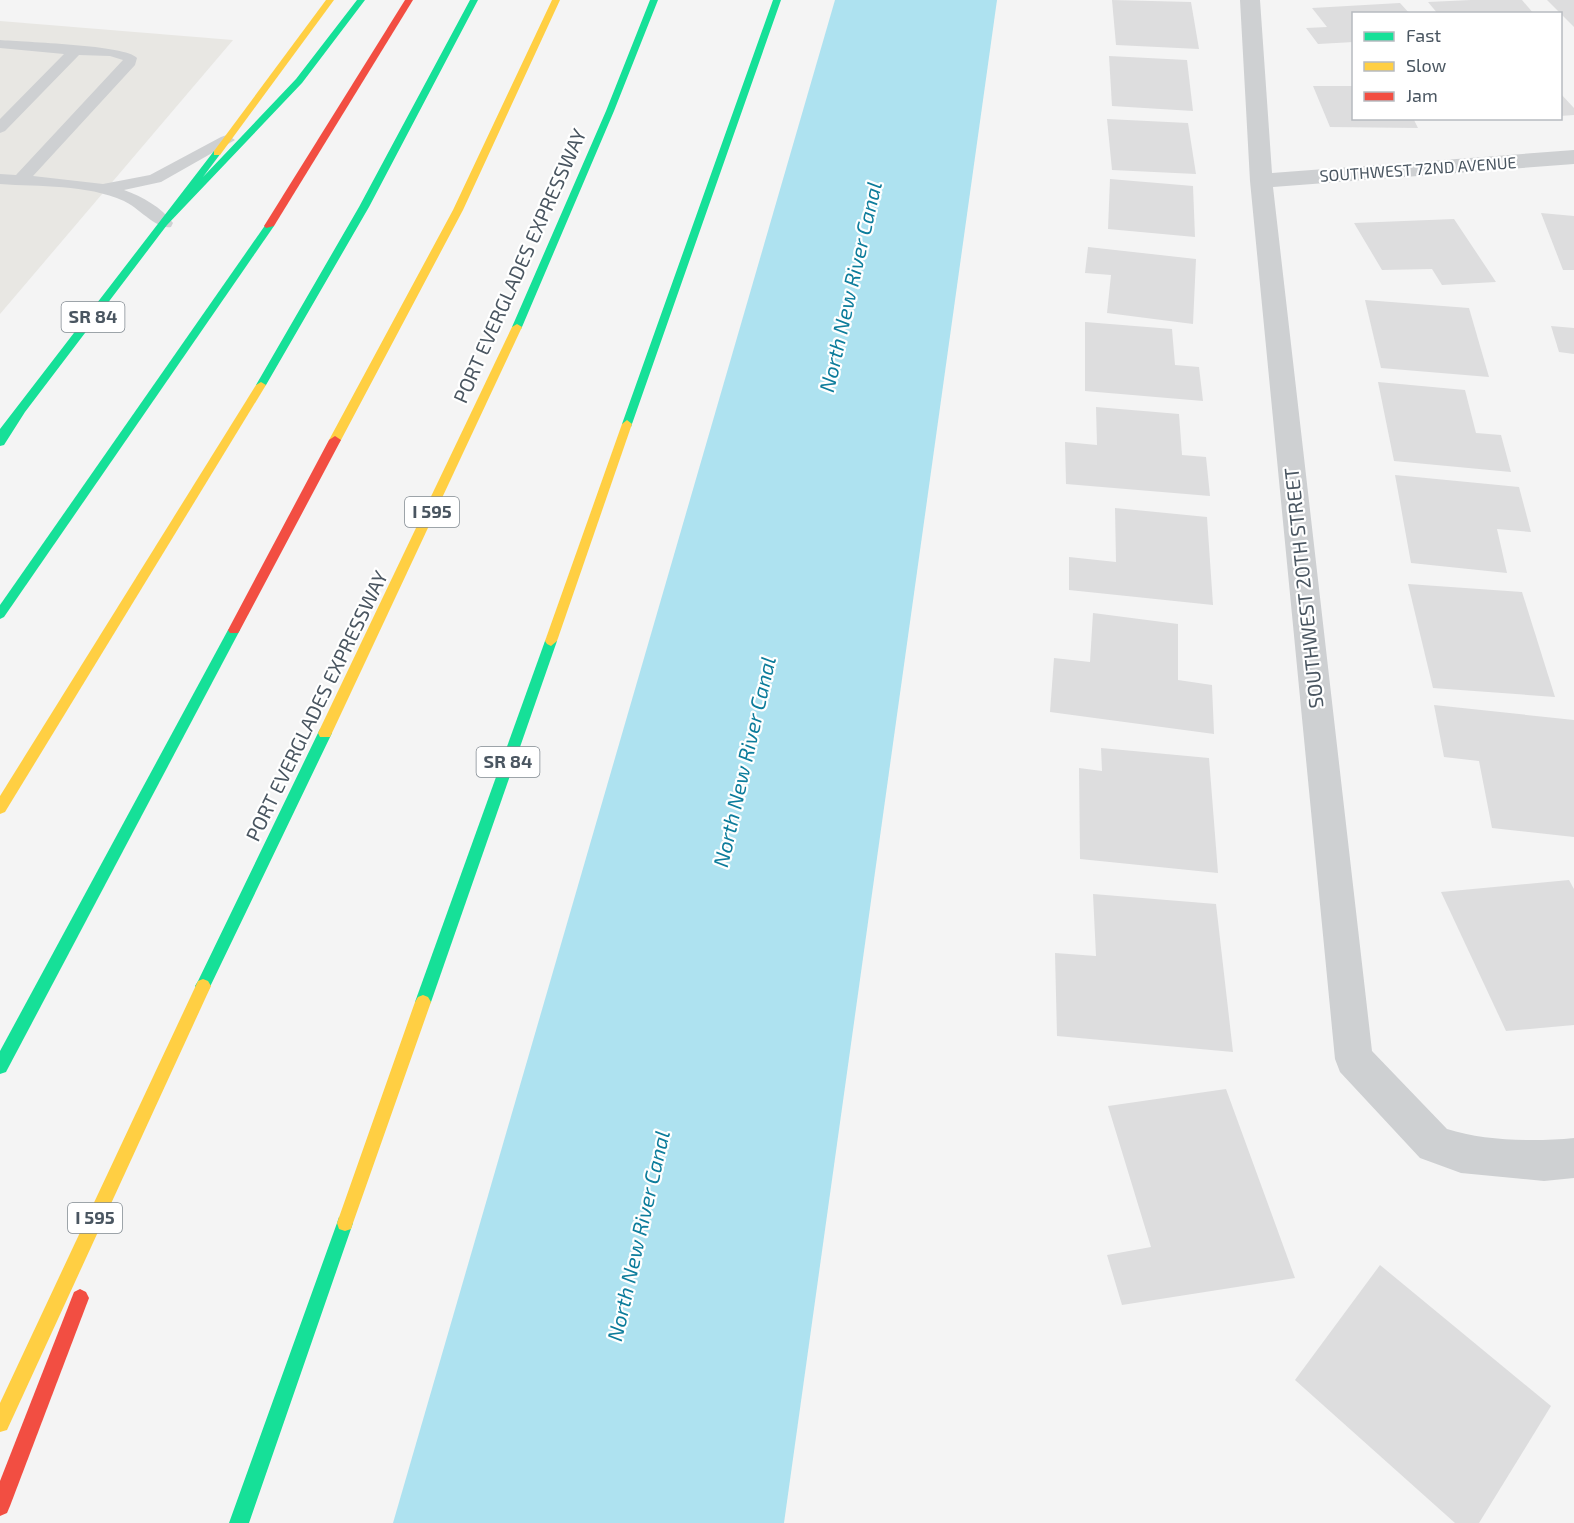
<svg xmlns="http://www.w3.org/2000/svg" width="1574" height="1523" font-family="'Exo 2',sans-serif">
<rect width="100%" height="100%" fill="#f4f4f4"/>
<path fill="#e8e7e3" d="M0 21 233 40 0 314Z"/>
<path fill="#aee2f0" d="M835 0H997L784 1523H393Z"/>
<g fill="#ddddde">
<path d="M1112 0 1191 2 1199 49 1116 45Z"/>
<path d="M1471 0H1522L1534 14H1438L1428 2Z"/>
<path d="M1547 0H1574V27Z"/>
<path d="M1400 3 1410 14H1354V42L1318 44 1306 28 1327 27 1312 8Z"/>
<path d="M1109 56 1187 60 1193 111 1112 106Z"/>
<path d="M1313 86H1354V118H1413L1418 128 1330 127Z"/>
<path d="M1560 93 1574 108V115L1560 116Z"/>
<path d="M1107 119 1188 123 1196 174 1112 170Z"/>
<path d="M1110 179 1193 186 1195 237 1108 229Z"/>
<path d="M1541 213 1574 216V270H1563Z"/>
<path d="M1454 219 1496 282 1442 285 1432 269 1382 270 1354 223Z"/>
<path d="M1088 247 1196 259 1193 324 1107 313 1111 275 1085 273Z"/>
<path d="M1365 300 1469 308 1489 377 1381 368Z"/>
<path d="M1085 322 1172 329 1175 365 1199 367 1203 401 1085 391Z"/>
<path d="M1551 326 1574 328V354L1559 352Z"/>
<path d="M1378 382 1465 390 1476 433 1501 435 1511 472 1394 461Z"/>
<path d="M1096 407 1179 414 1182 455 1206 457 1210 496 1066 484 1065 442 1097 445Z"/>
<path d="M1395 475 1519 487 1531 532 1497 529 1507 573 1411 563Z"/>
<path d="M1115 508 1207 517 1213 605 1069 590V557L1116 562Z"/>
<path d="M1408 584 1522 592 1555 697 1433 688Z"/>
<path d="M1093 613 1178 624V680L1212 685 1214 734 1050 712 1054 658 1090 662Z"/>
<path d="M1434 705 1574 720V837L1492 828 1479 761 1444 757Z"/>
<path d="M1101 748 1209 758 1218 873 1080 859 1079 768 1102 771Z"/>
<path d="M1569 880 1574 889V1025L1506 1031 1441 892Z"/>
<path d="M1093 894 1216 904 1233 1052 1057 1036 1055 953 1096 956Z"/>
<path d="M1226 1089 1295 1278 1122 1305 1107 1255 1151 1247 1108 1106Z"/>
<path d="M1380 1265 1551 1406 1479 1523H1455L1295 1380Z"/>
</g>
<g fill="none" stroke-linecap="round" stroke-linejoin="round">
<path fill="#ced0d2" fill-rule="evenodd" d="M0 40C23 42 127 45 137 58L135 65 33 176 103 184 150 175 221 137 227 135 235 140 161 182 124 190C143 197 161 207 173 223L171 227C157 230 139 208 124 201 86 184 40 187 0 184V174L16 175 123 60 110 56 79 55 5 131 0 133V119L64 54 0 48Z"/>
<path fill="#ced0d2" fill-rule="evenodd" d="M1240 0H1260L1272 173 1574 150V164L1273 187 1372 1051 1447 1129C1484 1141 1535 1142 1574 1138V1178L1544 1181 1461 1173 1420 1158 1340 1072 1335 1059 1250 181Z"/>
<g fill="#16e098" fill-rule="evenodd">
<path d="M357 0H365L302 83 167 225 25 412 4 445 0 446V429L214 151 221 153 203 177 296 79Z"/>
<path d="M470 0H478L369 207 266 385 261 388 257 387 256 385 359 207Z"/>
<path d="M650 0H658L614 111 522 327 521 329H513L512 327 606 111Z"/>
<path d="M773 0H781L632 424 631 427H623L622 424Z"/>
<path d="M266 224 274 226 4 617 0 619V605Z"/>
<path d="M234 625 240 630 6 1072 0 1074V1051L228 630Z"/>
<path d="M551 636 557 641 431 1002 428 1007 423 1009 418 1007 415 1002 545 641Z"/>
<path d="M325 728 330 729 332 733 208 991 203 993 198 991 195 986 198 981 318 733 320 729Z"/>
<path d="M345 1215 351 1217 353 1223 249 1523H229L337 1223 339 1217Z"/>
</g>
<g fill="#ffcf43" fill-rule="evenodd">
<path d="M326 0H334L220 155H214V151Z"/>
<path d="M552 0H560L463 210 341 440 339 443H331L329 440 453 210Z"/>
<path d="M517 324 522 327 332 733 330 737H320L318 733 512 327Z"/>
<path d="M261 382 266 385 5 812 0 814V796L256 385Z"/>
<path d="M627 420 632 424 557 641 551 646 547 644 545 641 622 424Z"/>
<path d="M203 979 208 981 211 986 7 1430 0 1432V1403L198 981Z"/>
<path d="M423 995 428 997 431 1002 353 1223 351 1229 345 1231 339 1229 337 1223 415 1002 418 997Z"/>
</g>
<g fill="#f24e42" fill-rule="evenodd">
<path d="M405 0H413L274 226 266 228 264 226Z"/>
<path d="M335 436 341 440 240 630 238 633H230L228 630 329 440Z"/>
<path d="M80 1289 86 1292 89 1298 10 1506 7 1513 0 1516V1481L74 1292Z"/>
</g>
</g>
<g text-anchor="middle" stroke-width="4.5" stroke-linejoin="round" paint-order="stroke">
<g font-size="16" fill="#4a5661" stroke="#fff">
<text transform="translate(1418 169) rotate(-4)" y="6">SOUTHWEST 72ND AVENUE</text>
</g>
<g fill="#fff" stroke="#808990" stroke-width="1.5">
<rect x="61.5" y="302" width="63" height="30" rx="4.5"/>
<rect x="405" y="497" width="54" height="30" rx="4.5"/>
<rect x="476.5" y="747" width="63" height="30" rx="4.5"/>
<rect x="68" y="1203" width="54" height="30" rx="4.5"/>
</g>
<g font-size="18" font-weight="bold" fill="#4a5661">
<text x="93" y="323">SR 84</text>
<text x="432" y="518">I 595</text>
<text x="508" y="768">SR 84</text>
<text x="95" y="1224">I 595</text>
</g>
<g font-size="20" fill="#4a5661" stroke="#fff">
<text transform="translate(520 266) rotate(-66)" y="7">PORT EVERGLADES EXPRESSWAY</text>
<text transform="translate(1304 588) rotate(-96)" y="7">SOUTHWEST 20TH STREET</text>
<text transform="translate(317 706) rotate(-64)" y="7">PORT EVERGLADES EXPRESSWAY</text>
</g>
<g font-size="21" font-style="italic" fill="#0c7c9b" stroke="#fff">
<text transform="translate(851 287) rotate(-77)" y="7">North New River Canal</text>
<text transform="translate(745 762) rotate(-77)" y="7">North New River Canal</text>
<text transform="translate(639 1236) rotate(-77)" y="7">North New River Canal</text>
</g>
</g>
<rect x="1352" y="12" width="210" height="108" fill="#ffffff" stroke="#b7bbc0" stroke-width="1.5"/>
<rect x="1364" y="32" width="30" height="9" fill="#16e098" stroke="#b7bbc0" stroke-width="1.5"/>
<text x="1406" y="42" font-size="18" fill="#4a5661">Fast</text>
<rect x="1364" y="62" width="30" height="9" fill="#ffcf43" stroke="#b7bbc0" stroke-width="1.5"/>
<text x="1406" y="72" font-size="18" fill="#4a5661">Slow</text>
<rect x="1364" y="92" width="30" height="9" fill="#f24e42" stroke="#b7bbc0" stroke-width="1.5"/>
<text x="1406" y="102" font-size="18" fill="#4a5661">Jam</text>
</svg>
